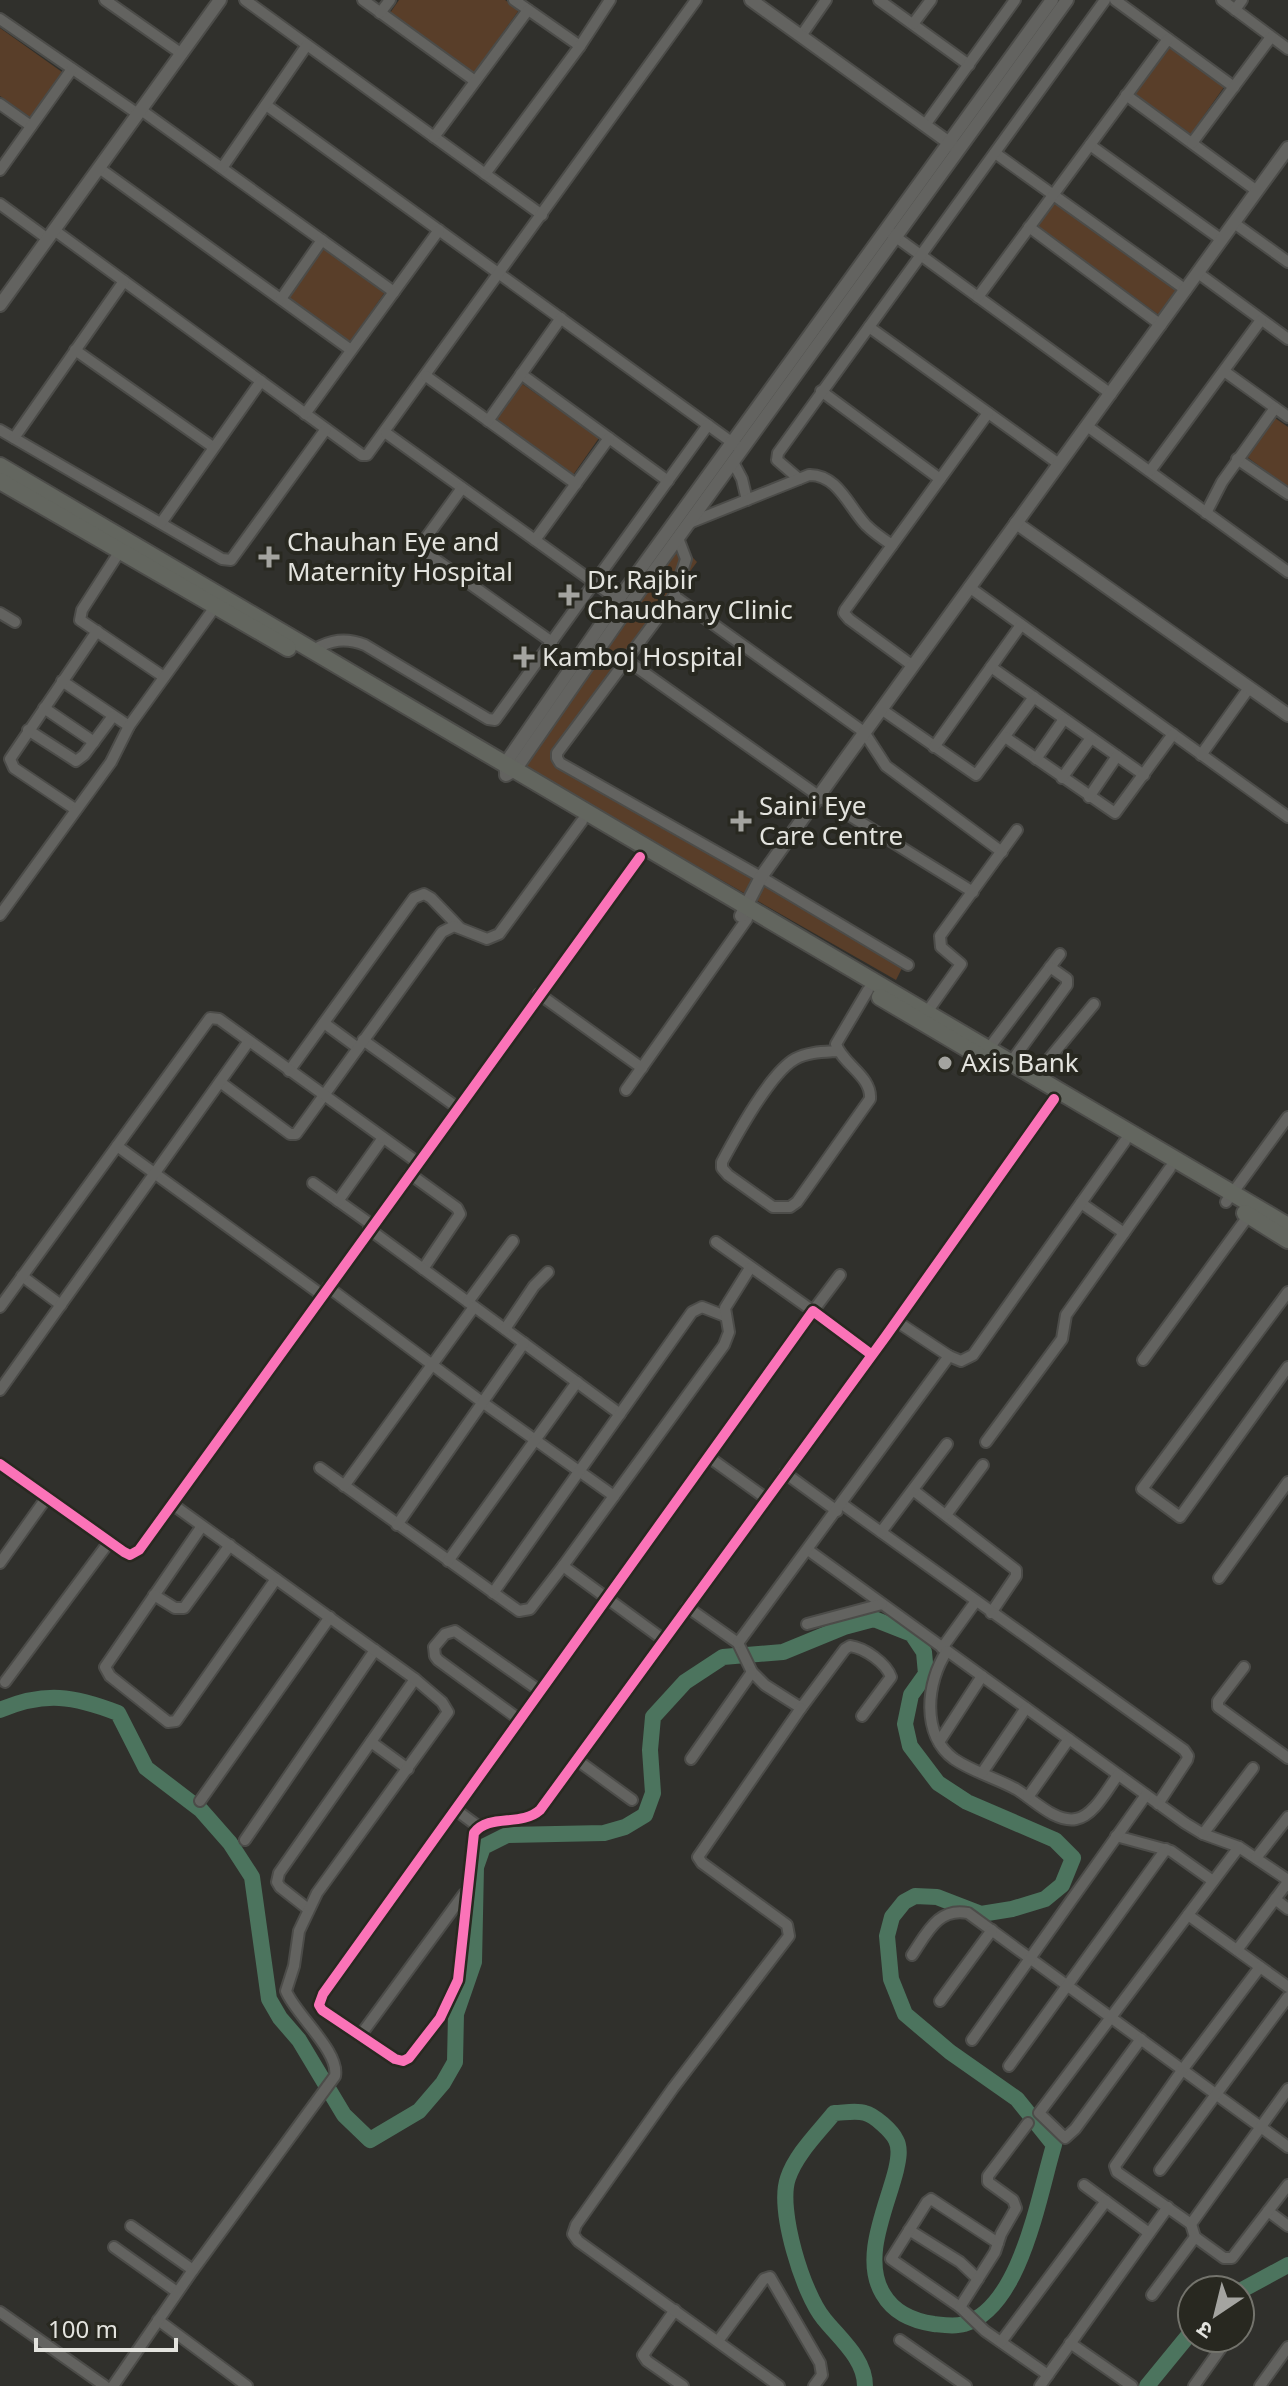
<svg xmlns="http://www.w3.org/2000/svg" width="1288" height="2386" font-family="'Noto Sans','Noto Sans Devanagari',sans-serif">
<rect width="100%" height="100%" fill="#30302c"/>
<g fill="#593e29">
<path d="M399 0H505L519 10 474 73 390 13Z"/>
<path d="M0 28 62 72 30 117 0 96Z"/>
<path d="M1168 46 1224 87 1191 134 1134 94Z"/>
<path d="M1055 202 1176 290 1159 315 1037 226Z"/>
<path d="M323 248 385 292 350 342 288 298Z"/>
<path d="M521 383 599 438 573 475 496 419Z"/>
<path d="M1275 418 1288 427V487L1247 457Z"/>
<path d="M681 545 697 562 550 759 903 966 896 980 520 765Z"/>
</g>
<g fill="none" stroke-linecap="round" stroke-linejoin="round">
<g stroke="#4c745e" stroke-width="16">
<path d="M0 1710C45 1691 74 1696 118 1713L146 1768 201 1810 230 1843 252 1877 269 1999 280 2018 299 2040 344 2115 370 2140 419 2111 443 2083 455 2062 456 2014 474 1962 476 1867 483 1847 507 1835 604 1833 625 1827 645 1815 653 1793 650 1750 653 1717 685 1682 723 1657 783 1652 844 1627 874 1619 912 1634 924 1652 926 1674 911 1695 905 1724 910 1746 938 1783 967 1802 1055 1840 1073 1858 1062 1885 1045 1899 1012 1909 981 1914 937 1897 915 1896 904 1902 892 1917 887 1936 891 1979 905 2014 950 2052 1017 2099 1054 2145C1039 2194 1021 2308 964 2324 955 2327 943 2325 934 2324 913 2321 894 2313 883 2294 861 2258 887 2207 896 2170 898 2161 901 2149 896 2140 892 2131 874 2115 865 2113 856 2110 843 2113 834 2113 818 2133 796 2154 788 2178 777 2209 803 2294 824 2319 840 2339 865 2359 865 2386"/>
<path d="M1240 2291 1288 2265"/>
<path d="M1147 2386 1192 2331"/>
</g>
<g stroke="#4c4c49" stroke-width="14">
<g id="minor">
<path d="M105 0 182 54"/>
<path d="M245 0 542 215"/>
<path d="M363 0 475 81"/>
<path d="M514 0 580 46"/>
<path d="M879 0 969 65"/>
<path d="M1115 0 1234 87"/>
<path d="M1222 0 1288 49"/>
<path d="M1235 10 1242 0"/>
<path d="M380 13 390 0"/>
<path d="M0 19 138 114"/>
<path d="M913 24 931 0"/>
<path d="M801 36 826 0"/>
<path d="M1126 95 1257 191"/>
<path d="M0 104 31 126"/>
<path d="M266 105 737 446"/>
<path d="M141 110 394 292"/>
<path d="M925 125 1015 0"/>
<path d="M434 137 528 10"/>
<path d="M1192 143 1271 37"/>
<path d="M1090 145 1222 240"/>
<path d="M995 153 1186 290"/>
<path d="M99 168 351 350"/>
<path d="M222 168 307 45"/>
<path d="M0 170 72 69"/>
<path d="M485 174 580 46 610 0"/>
<path d="M0 204 48 239"/>
<path d="M1234 223 1288 262"/>
<path d="M1029 227 1161 325"/>
<path d="M54 230 362 455H367L696 0"/>
<path d="M889 232 1111 394"/>
<path d="M1198 273 1288 339"/>
<path d="M978 297 1168 39"/>
<path d="M281 299 322 240"/>
<path d="M869 327 1059 464"/>
<path d="M75 350 213 447"/>
<path d="M1224 371 1288 417"/>
<path d="M521 374 668 481"/>
<path d="M426 376 576 484"/>
<path d="M821 391 940 479"/>
<path d="M305 414 439 230"/>
<path d="M488 421 561 318"/>
<path d="M1087 426 1288 572"/>
<path d="M0 430 222 559 231 560 326 429"/>
<path d="M386 433 624 604"/>
<path d="M14 438 124 281"/>
<path d="M1237 459 1288 494"/>
<path d="M733 462 742 479 747 500"/>
<path d="M1150 471 1261 320"/>
<path d="M799 479 777 460 778 453 1105 0"/>
<path d="M462 488 423 542 425 552 552 642"/>
<path d="M1206 513 1222 482 1275 408"/>
<path d="M161 523 261 381"/>
<path d="M689 523 809 475C837 474 849 507 866 525 874 533 883 539 892 545"/>
<path d="M678 538 686 559 674 596 557 753V758L560 763 761 877 908 965"/>
<path d="M535 540 609 438"/>
<path d="M120 551 82 610 80 620 164 677"/>
<path d="M969 587 1288 817"/>
<path d="M674 596 864 732 886 766 1002 852"/>
<path d="M0 613 15 622"/>
<path d="M313 650C331 640 345 637 365 645L488 719 495 720 708 425"/>
<path d="M625 659 820 797 973 892"/>
<path d="M913 666 849 619 844 613 845 610 988 413"/>
<path d="M991 667 1144 775"/>
<path d="M62 681 129 726"/>
<path d="M44 708 94 742"/>
<path d="M881 709 976 775 1034 697"/>
<path d="M28 730 76 761 84 755 113 716"/>
<path d="M1005 737 1115 813 1173 734"/>
<path d="M934 747 1021 625"/>
<path d="M1201 755 1249 688"/>
<path d="M1036 759 1064 719"/>
<path d="M1062 778 1091 738"/>
<path d="M1089 797 1117 756"/>
<path d="M75 809 14 768 10 759 97 631"/>
<path d="M0 915 111 762 129 726 215 607"/>
<path d="M539 994 642 1068"/>
<path d="M927 1012 961 964 941 947 940 936 1017 830"/>
<path d="M324 1023 358 1048"/>
<path d="M363 1040 458 1108"/>
<path d="M989 1048 1060 954"/>
<path d="M838 1051C823 1052 808 1052 795 1059 770 1073 736 1136 722 1162V1168L728 1175 773 1207H790L797 1202 870 1099C872 1076 842 1064 836 1044L868 990"/>
<path d="M1011 1062 1067 985V979L1050 967"/>
<path d="M289 1071 414 898 424 894 431 898 459 927"/>
<path d="M1035 1076 1094 1004"/>
<path d="M220 1082 290 1134H296L442 932 454 926 487 939 499 934 582 821"/>
<path d="M626 1090 747 919"/>
<path d="M117 1146 322 1295"/>
<path d="M410 1174 457 1208 460 1214 423 1269"/>
<path d="M313 1183 372 1225"/>
<path d="M338 1201 383 1138"/>
<path d="M1226 1202 1288 1117"/>
<path d="M1081 1203 1124 1233"/>
<path d="M369 1229 620 1414"/>
<path d="M716 1242 813 1311 840 1275"/>
<path d="M22 1276 61 1305"/>
<path d="M328 1287 482 1402 614 1496"/>
<path d="M1288 1292 1142 1489 1180 1517 1288 1367"/>
<path d="M468 1302 513 1241"/>
<path d="M0 1307 210 1018 219 1019 417 1162"/>
<path d="M505 1329 534 1286 548 1272"/>
<path d="M872 1355 813 1311 323 1994 319 2005 322 2010 395 2059 403 2061 409 2058 440 2018 458 1980 474 1833C489 1813 521 1827 540 1810L886 1336 1054 1099"/>
<path d="M949 1356 961 1361 973 1355 1125 1141"/>
<path d="M1143 1360 1249 1215"/>
<path d="M0 1390 249 1041"/>
<path d="M986 1442 1062 1339 1066 1315 1170 1168"/>
<path d="M710 1458 767 1499"/>
<path d="M0 1464 124 1552 130 1555 139 1550 640 857"/>
<path d="M320 1468 519 1611 530 1609 563 1566"/>
<path d="M785 1473 837 1511"/>
<path d="M344 1486 474 1307"/>
<path d="M913 1490 1016 1570V1576L991 1613"/>
<path d="M842 1504 1184 1750 1188 1756 1187 1760 1158 1804"/>
<path d="M946 1515 983 1465"/>
<path d="M397 1525 524 1343"/>
<path d="M202 1526 105 1667 110 1676 168 1722 176 1721 276 1579"/>
<path d="M881 1532 947 1444"/>
<path d="M808 1550 1185 1823 1203 1834 1239 1847 1288 1880"/>
<path d="M448 1561 577 1382"/>
<path d="M0 1563 47 1497"/>
<path d="M1219 1578 1288 1482"/>
<path d="M493 1593 692 1312 702 1307 725 1316"/>
<path d="M154 1595 175 1608H184L230 1545"/>
<path d="M687 1607 738 1643 752 1672 765 1685 801 1708 845 1649 850 1646C865 1648 886 1663 891 1677L862 1716"/>
<path d="M807 1624 882 1604"/>
<path d="M664 1640 563 1566 724 1345 729 1332 725 1308 750 1268"/>
<path d="M738 1643 949 1356 896 1321"/>
<path d="M942 1648 976 1601"/>
<path d="M947 1651C926 1682 921 1735 954 1759 973 1772 996 1778 1016 1789 1033 1799 1055 1823 1076 1819 1094 1816 1108 1788 1118 1775"/>
<path d="M1244 1667 1218 1701V1707L1288 1758"/>
<path d="M5 1682 109 1542"/>
<path d="M520 1720 438 1660 435 1656 434 1647 445 1634 455 1631 540 1691"/>
<path d="M371 1742 408 1769"/>
<path d="M939 1742 982 1676"/>
<path d="M691 1759 752 1672"/>
<path d="M577 1760 632 1800"/>
<path d="M982 1773 1026 1708"/>
<path d="M1028 1797 1069 1739"/>
<path d="M200 1801 330 1617"/>
<path d="M456 1810 479 1827"/>
<path d="M1203 1834 1253 1768"/>
<path d="M1116 1836 1171 1851 1213 1881"/>
<path d="M245 1840 375 1650"/>
<path d="M1256 1858 1288 1817"/>
<path d="M1275 1899 1288 1909"/>
<path d="M308 1909 280 1887 277 1882 279 1873 415 1679"/>
<path d="M1188 1915 1288 1987"/>
<path d="M1237 1950 1288 1882"/>
<path d="M912 1955C927 1933 938 1907 968 1913L1288 2147"/>
<path d="M940 2001 992 1930"/>
<path d="M360 2036 464 1894"/>
<path d="M1141 2039 1075 2129 1065 2138 1039 2113 1239 1847"/>
<path d="M972 2040 1146 1795"/>
<path d="M1009 2066 1166 1849"/>
<path d="M1160 2170 1288 1997"/>
<path d="M1084 2185 1149 2233"/>
<path d="M1268 2211 1288 2226"/>
<path d="M1191 2224 1117 2172 1115 2166 1183 2069 1260 1967"/>
<path d="M131 2226 193 2270"/>
<path d="M909 2230 960 2262 978 2279"/>
<path d="M1195 2237 1224 2258H1232L1288 2185"/>
<path d="M998 2243 931 2199 927 2202 891 2259 960 2307 985 2331 1048 2375"/>
<path d="M114 2247 177 2292"/>
<path d="M1152 2295 1195 2237 1191 2224 1288 2089"/>
<path d="M960 2307 995 2252 1001 2234 1016 2208 1013 2200 988 2182V2176L1028 2123"/>
<path d="M675 2310 643 2355 647 2361 683 2386"/>
<path d="M0 2312 105 2386"/>
<path d="M158 2320 247 2386"/>
<path d="M900 2340 966 2386"/>
<path d="M718 2341 764 2279 770 2277 820 2363 822 2375 814 2386"/>
<path d="M1001 2342 1106 2201"/>
<path d="M1070 2343 1132 2386"/>
<path d="M113 2386 193 2270 335 2076C340 2052 295 2014 286 1991L294 1966 299 1931 317 1893 448 1712 442 1702 415 1679 172 1504"/>
<path d="M779 2386 578 2241 573 2234 576 2225 673 2088 789 1936 787 1925 702 1863 698 1857 801 1708"/>
<path d="M1040 2386 1168 2207"/>
<path d="M1194 2386 1226 2341"/>
<path d="M1260 2386 1288 2347"/>
</g>
</g>
<g stroke="#4c4c49" stroke-width="16">
<g id="tertiary">
<path d="M751 0 955 147"/>
<path d="M0 305 220 0"/>
<path d="M1016 523 1288 715"/>
<path d="M506 772 505 764 618 600 1052 0"/>
<path d="M506 775 515 770 628 607 1067 0"/>
<path d="M741 916 761 877 841 765 1288 148"/>
</g>
</g>
<g stroke="#4c4c49" stroke-width="20">
<g id="primary">
<path d="M0 466 1288 1226"/>
<path d="M0 481 288 648"/>
<path d="M880 997 988 1061"/>
<path d="M1245 1213 1288 1240"/>
</g>
</g>
<use href="#minor" stroke="#636360" stroke-width="10"/>
<use href="#tertiary" stroke="#636360" stroke-width="12"/>
<use href="#primary" stroke="#63665f" stroke-width="16"/>
<g stroke="#282820" stroke-width="15">
<g id="cycleway">
<path d="M872 1355 813 1311 323 1994 319 2005 322 2010 395 2059 403 2061 409 2058 440 2018 458 1980 474 1833C489 1813 521 1827 540 1810L886 1336 1054 1099"/>
<path d="M0 1464 124 1552 130 1555 139 1550 640 857"/>
</g>
</g>
<use href="#cycleway" stroke="#fb73b8" stroke-width="10"/>
</g>
<g fill="#a4a4a0" stroke="#282820" stroke-width="3">
<path d="M265 545h8v8h8v8h-8v8h-8v-8h-8v-8h8z"/>
<path d="M565 583h8v8h8v8h-8v8h-8v-8h-8v-8h8z"/>
<path d="M520 645h8v8h8v8h-8v8h-8v-8h-8v-8h8z"/>
<path d="M737 809h8v8h8v8h-8v8h-8v-8h-8v-8h8z"/>
<circle cx="945" cy="1063" r="8"/>
</g>
<g text-anchor="middle" stroke-width="8" stroke-linejoin="round" paint-order="stroke">
<g font-size="26" fill="#e3e3de" stroke="#282820" text-anchor="start">
<text x="287" y="551">Chauhan Eye and<tspan x="287" dy="30">Maternity Hospital</tspan></text>
<text x="587" y="589">Dr. Rajbir<tspan x="587" dy="30">Chaudhary Clinic</tspan></text>
<text x="542" y="666">Kamboj Hospital</text>
<text x="759" y="815">Saini Eye<tspan x="759" dy="30">Care Centre</tspan></text>
<text x="961" y="1072">Axis Bank</text>
</g>
</g>
<g transform="translate(1216 2314) rotate(215)"><circle r="38" fill="#282820" stroke="#73736c" stroke-width="2"/>
<path d="M0-6L14 30L0 20L-14 30Z" fill="#a4a4a0"/>
<text y="-12" font-size="22" font-weight="bold" text-anchor="middle" fill="#e3e3de">उ</text>
</g>
<path d="M36 2338v12h140v-12" fill="none" stroke="#e3e3de" stroke-width="4"/>
<text x="48" y="2338" font-size="24" fill="#e3e3de" stroke="#282820" stroke-width="6" paint-order="stroke">100 m</text>
</svg>
